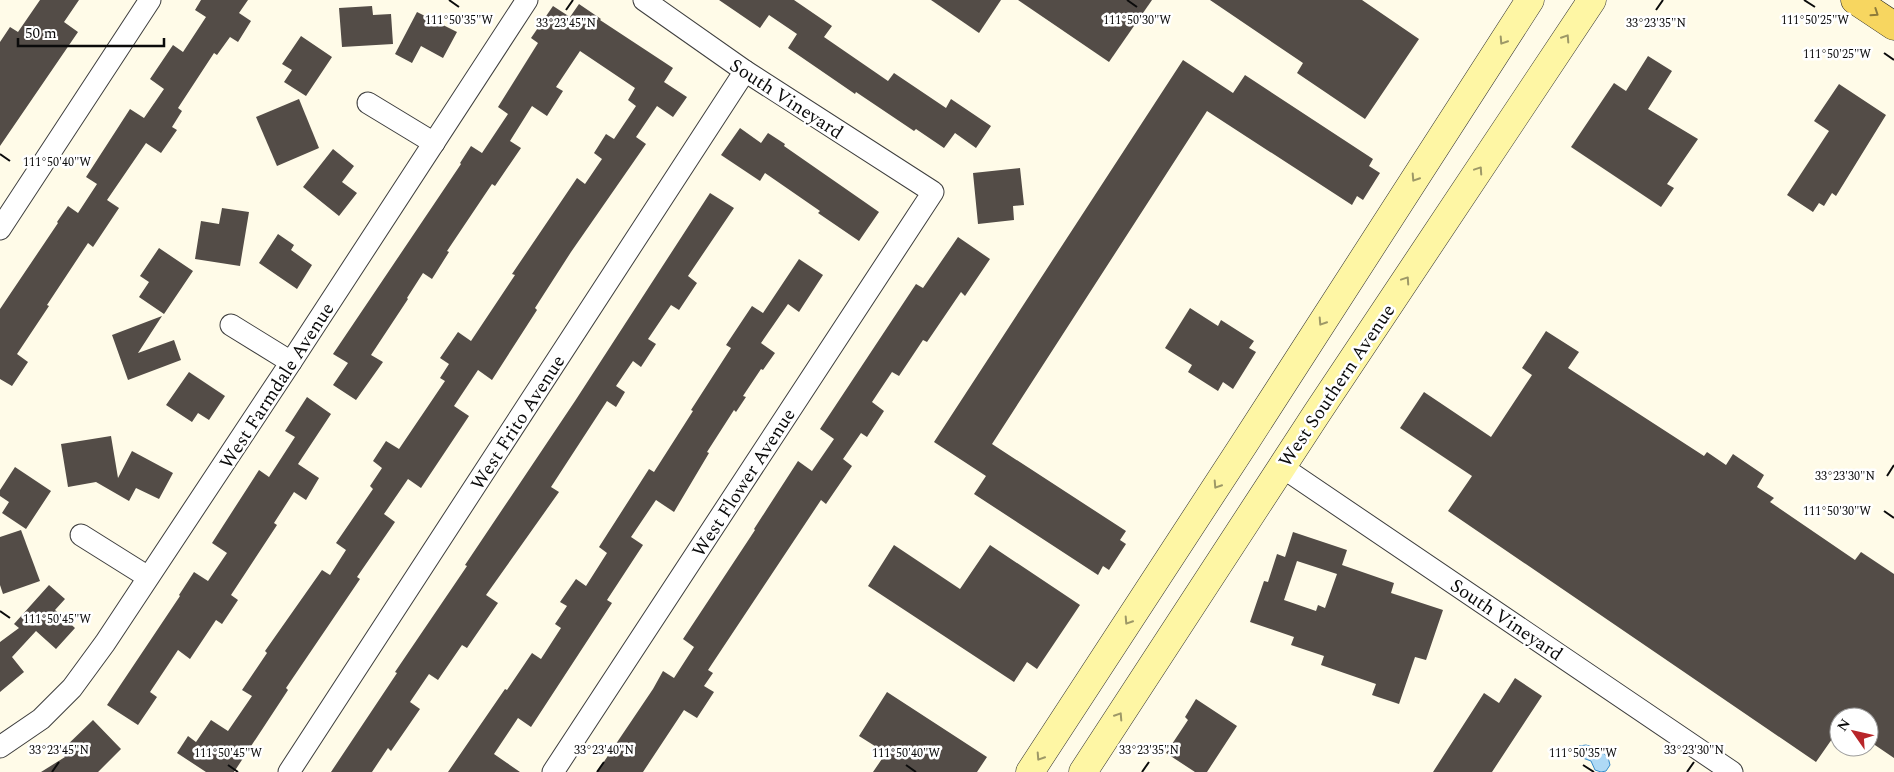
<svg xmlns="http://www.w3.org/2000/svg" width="1894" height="772" font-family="Spectral,serif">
<rect width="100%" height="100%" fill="#fffbe8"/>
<path fill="#aed9f5" stroke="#368ccb" d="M1586 745C1597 748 1608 752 1610 765L1606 771 1601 772 1595 770 1591 761 1580 757 1576 752 1579 746Z"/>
<g fill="#534c47" fill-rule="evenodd">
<path d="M40 0H79L64 22 78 32 0 146V42L10 27 18 32Z"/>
<path d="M201 0H248L239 13 251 21 238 42 230 37 217 55 214 53 178 108 182 111 172 127 177 130 161 153 146 143 107 200 119 208 93 247 88 243 47 305 49 306 17 354 28 362 12 386 0 379V309L58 223 57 222 68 206 78 213 97 184 86 177 130 109 144 118 164 89 150 79 173 45 183 52 206 17 195 10Z"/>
<path d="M719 0H794L832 26 824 37 888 81 894 73 946 108 951 99 991 126 976 148 955 133 944 148 916 129 914 131 856 92 855 94 788 48 797 34 769 15 760 28Z"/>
<path d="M931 0H1001L979 33Z"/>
<path d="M1018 0H1152L1109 62Z"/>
<path d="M1210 0H1362L1419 39 1365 119 1297 73 1303 63Z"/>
<path d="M579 4 601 19 600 20 673 68 664 82 687 97 673 117 657 106 636 137 646 144 571 252 535 308 537 310 492 380 478 370 454 406 469 416 421 488 408 479 384 514 395 522 357 577 360 579 286 688 288 690 234 772H206L177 753 188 736 196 742 211 720 228 731 252 696 242 690 267 653 265 651 322 570 330 575 346 550 336 543 373 489 370 486 382 468 373 461 386 441 399 449 445 381 440 378 449 364 440 358 458 332 471 341 515 275 512 274 577 178 585 184 602 159 594 153 606 134 614 139 636 106 628 100 635 88 580 51 556 87 563 91 547 116 532 106 510 141 521 148 495 186 492 184 447 251 449 252 432 279 423 273 407 298 408 299 371 355 383 362 356 400 333 385 348 363 333 354 461 164 460 163 471 146 482 153 508 114 498 107 538 43 531 38 553 6 570 17Z"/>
<path d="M372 6 373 15 391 14 393 44 342 47 339 8Z"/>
<path d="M417 12 457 32 443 58 421 46 412 63 395 54Z"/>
<path d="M301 36 332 57 306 96 284 82 292 70 282 64Z"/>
<path d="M1648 56 1672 71 1648 109 1698 139 1667 184 1674 188 1661 207 1571 147 1614 83 1626 91Z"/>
<path d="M1183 60 1233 93 1245 75 1373 159 1369 166 1380 173 1363 200 1357 196 1352 205 1207 111 992 444 1126 531 1120 540 1126 544 1109 570 1103 566 1098 575 974 494 986 476 934 442Z"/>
<path d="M1839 84 1886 115 1836 196 1832 193 1824 206 1819 203 1813 212 1787 195 1829 131 1814 121Z"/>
<path d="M299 99 319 148 277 166 256 117Z"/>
<path d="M740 128 761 143 768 133 785 144 784 146 879 212 859 241 818 213 820 211 765 173 760 181 721 155Z"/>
<path d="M333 149 354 166 342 182 357 193 339 216 303 187Z"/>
<path d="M1020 168 1024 205 1013 206 1014 220 978 224 973 173Z"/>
<path d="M710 193 734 208 688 276 697 283 679 310 671 305 648 339 656 344 641 367 633 361 616 386 625 392 616 407 607 401 551 487 559 492 486 595 498 603 467 648 462 645 438 680 429 674 410 702 420 709 391 751 388 748 372 772H331L397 673 395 672 467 566 465 565 575 401Z"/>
<path d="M222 208 249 212 240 266 195 259 201 221 219 224Z"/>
<path d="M278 234 294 245 291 250 312 265 297 289 259 263Z"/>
<path d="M958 237 990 259 965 296 961 292 927 342 923 340 899 376 892 372 872 402 884 411 867 437 861 433 843 459 852 466 826 504 821 500 708 670 713 673 704 686 714 692 697 718 684 710 643 772H597L653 689 663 671 674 678 694 647 683 639 755 530 754 529 798 461 812 471 834 439 820 429 916 284 923 288Z"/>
<path d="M159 248 193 271 164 314 139 297 149 282 140 276Z"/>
<path d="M799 259 823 275 799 312 788 304 761 343 775 353 763 370 761 369 743 396 746 397 736 412 734 410 707 452 709 453 674 512 656 500 631 537 643 545 607 600 612 603 531 727 518 718 494 754 520 772H448L505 689 507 690 532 653 541 659 561 628 555 624 567 606 560 602 576 579 586 586 607 553 599 547 649 469 654 472 693 411 691 410 731 348 726 345 752 306 763 313Z"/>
<path d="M1190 308 1218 326 1221 320 1254 341 1249 348 1256 352 1233 389 1223 382 1218 391 1188 372 1192 365 1165 348Z"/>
<path d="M162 316 138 353 174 340 181 360 128 380 112 335Z"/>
<path d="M1546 331 1579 352 1568 368 1704 456 1707 452 1726 465 1733 454 1764 475 1757 487 1774 498 1770 502 1855 560 1861 552 1894 574V758L1869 741V717H1839V729L1816 762 1448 511 1472 476 1400 428 1424 392 1491 437 1532 375 1522 368Z"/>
<path d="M189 372 225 396 209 420 198 413 192 422 166 405Z"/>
<path d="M307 397 331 414 298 464 319 478 306 500 294 492 274 523 277 525 231 595 238 600 222 624 216 620 190 659 178 650 150 692 157 697 138 725 107 705 180 596 179 595 194 572 208 581 227 553 212 543 259 470 269 477 295 437 285 431Z"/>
<path d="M111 436 118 478 132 451 173 473 159 499 136 488 129 501 96 482 68 487 61 444Z"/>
<path d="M15 467 51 491 26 529 2 513 9 502 0 496V490Z"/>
<path d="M21 530 40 581 3 594 0 585V537Z"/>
<path d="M1293 532 1347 550 1342 565 1394 583 1391 593 1443 610 1426 660 1415 657 1399 704 1372 695 1376 684 1321 665 1324 656 1291 645 1294 637 1250 622 1264 581 1268 582 1277 554 1285 557ZM1297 561 1337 574 1325 608 1318 605 1316 611 1284 600Z"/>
<path d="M894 545 960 589 990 545 1080 605 1037 669 1027 662 1014 682 868 586Z"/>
<path d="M49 585 65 599 55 610 75 628 56 649 36 631 12 657 24 672 0 692V642L19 628 14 624Z"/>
<path d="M1515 678 1542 696 1492 772H1433L1484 693 1499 703Z"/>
<path d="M887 692 987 757 977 772H873L886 753 859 736Z"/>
<path d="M1196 699 1237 726 1207 772H1195L1166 753 1188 720 1185 717Z"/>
<path d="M93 720 121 749 98 772H41L65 757 60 752Z"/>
</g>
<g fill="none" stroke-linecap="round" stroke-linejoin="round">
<g stroke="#3e3e3e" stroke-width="23">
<g id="street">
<path d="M368 103 434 143"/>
<path d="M0 229 150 0"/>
<path d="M231 325 291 362"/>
<path d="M1282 467 1732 772"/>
<path d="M81 535 148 577"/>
<path d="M0 747 41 719 72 688 105 643 291 362 527 0"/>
<path d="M289 772 745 71"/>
<path d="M553 772 933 192 745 71 644 0"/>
</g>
</g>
<g stroke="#2d2d2d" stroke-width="29">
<g id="secondary">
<path d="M1030 772 1244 444 1530 0"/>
<path d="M1083 772 1317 413 1592 0"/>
</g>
</g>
<g stroke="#1c1c1c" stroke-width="29">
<path id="primary" d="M1855 0 1894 26"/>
</g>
<use href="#street" stroke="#fff" stroke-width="21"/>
<use href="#secondary" stroke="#fef6a4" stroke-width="28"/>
<use href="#primary" stroke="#f7d660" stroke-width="28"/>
</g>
<defs><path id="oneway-chevron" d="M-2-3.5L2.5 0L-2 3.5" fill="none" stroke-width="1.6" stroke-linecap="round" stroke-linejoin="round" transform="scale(1.25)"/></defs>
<use stroke="#8d7b3a" href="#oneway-chevron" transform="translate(1875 13) rotate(34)"/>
<g stroke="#9d9867">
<use href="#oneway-chevron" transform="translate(1566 38) rotate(-57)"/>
<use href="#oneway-chevron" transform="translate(1503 41) rotate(123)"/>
<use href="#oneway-chevron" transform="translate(1479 170) rotate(-56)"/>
<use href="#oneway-chevron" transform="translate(1415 178) rotate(123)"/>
<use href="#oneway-chevron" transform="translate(1406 280) rotate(-56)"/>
<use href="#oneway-chevron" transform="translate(1322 322) rotate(123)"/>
<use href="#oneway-chevron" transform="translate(1217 485) rotate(123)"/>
<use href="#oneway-chevron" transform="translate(1128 621) rotate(123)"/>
<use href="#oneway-chevron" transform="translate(1119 716) rotate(-57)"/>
<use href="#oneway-chevron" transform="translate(1040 757) rotate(123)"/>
</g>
<path fill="none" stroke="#0b0b0b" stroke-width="2" d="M449 0 459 7M1127 0 1137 7M1804 0 1815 7M566 10 573 0M1656 10 1663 0M1884 53 1894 60M0 154 10 161M1887 476 1894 465M1884 511 1894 518M0 611 10 618M228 765 238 772M906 765 916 772M1583 765 1594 772M52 772 59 762M597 772 604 762M1142 772 1149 762M1687 772 1694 762"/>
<g text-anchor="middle" stroke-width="5" stroke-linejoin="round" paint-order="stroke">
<g font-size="19" fill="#0b0b0b" stroke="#fff">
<text transform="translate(787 98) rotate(33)" y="7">South Vineyard</text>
<text transform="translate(276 385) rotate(-57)" y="7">West Farmdale Avenue</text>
<text transform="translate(1336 385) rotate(-56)" y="7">West Southern Avenue</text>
<text transform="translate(517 422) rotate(-57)" y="7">West Frito Avenue</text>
<text transform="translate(743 482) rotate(-57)" y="7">West Flower Avenue</text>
<text transform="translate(1507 619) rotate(34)" y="7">South Vineyard</text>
</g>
</g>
<g font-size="12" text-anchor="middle" fill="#0b0b0b" stroke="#fff" stroke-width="5" stroke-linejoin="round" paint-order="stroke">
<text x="1815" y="24">111°50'25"W</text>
<text x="459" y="24">111°50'35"W</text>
<text x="1137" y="24">111°50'30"W</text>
<text x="566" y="27">33°23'45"N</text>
<text x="1656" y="27">33°23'35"N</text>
<text x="1837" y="58">111°50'25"W</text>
<text x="57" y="166">111°50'40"W</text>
<text x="1845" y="480">33°23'30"N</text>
<text x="1837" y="515">111°50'30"W</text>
<text x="57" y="623">111°50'45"W</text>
<text x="59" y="754">33°23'45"N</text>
<text x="604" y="754">33°23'40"N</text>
<text x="1149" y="754">33°23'35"N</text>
<text x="1694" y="754">33°23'30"N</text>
<text x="228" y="757">111°50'45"W</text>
<text x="906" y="757">111°50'40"W</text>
<text x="1583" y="757">111°50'35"W</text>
</g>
<g transform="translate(1854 732) rotate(304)"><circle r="24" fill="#ffffff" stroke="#9d9d9d"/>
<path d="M0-4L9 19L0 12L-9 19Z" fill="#b82529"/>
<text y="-8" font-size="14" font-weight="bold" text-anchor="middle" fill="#0b0b0b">N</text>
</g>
<path d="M18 38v8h146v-8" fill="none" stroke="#0b0b0b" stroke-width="2.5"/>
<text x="25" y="38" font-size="15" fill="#0b0b0b" stroke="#ffffff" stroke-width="4" paint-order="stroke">50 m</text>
</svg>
